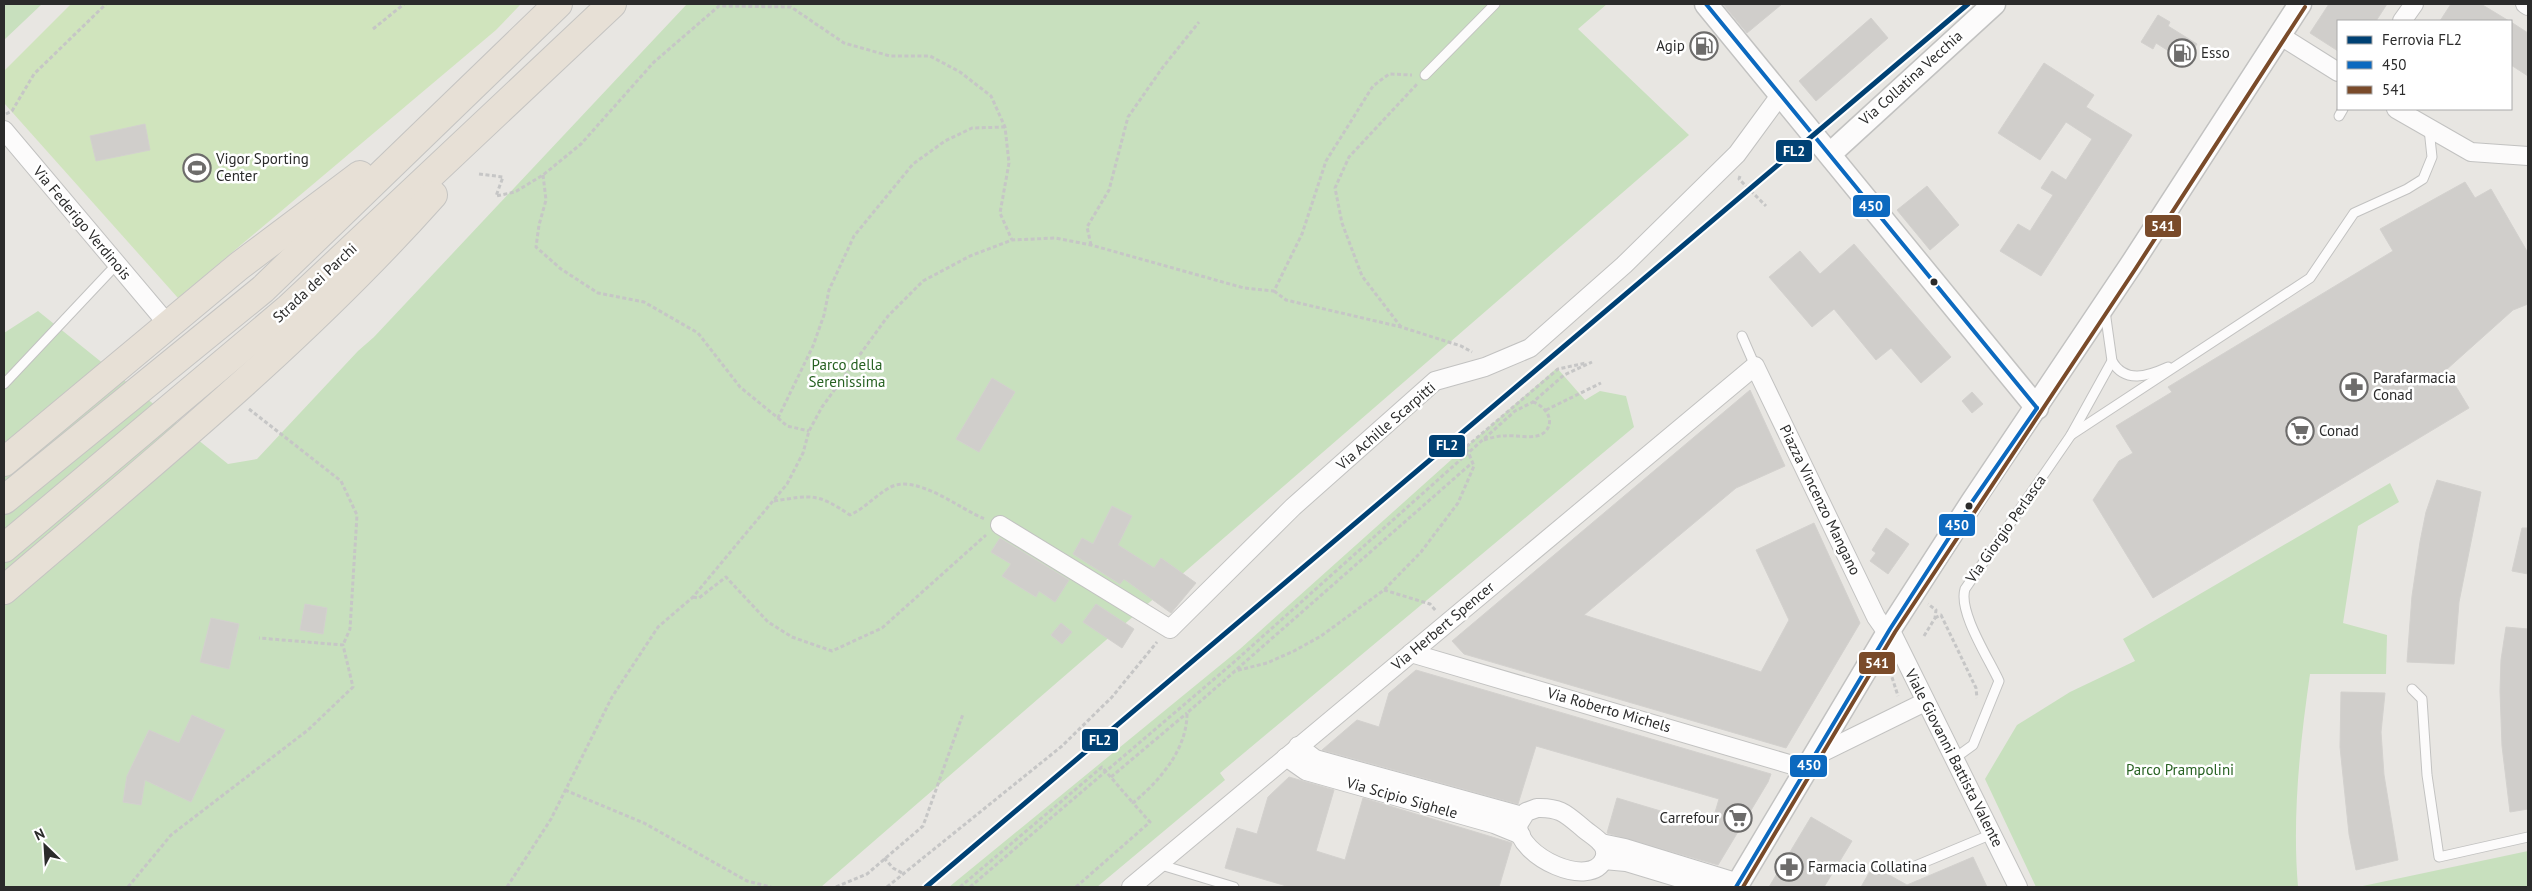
<svg xmlns="http://www.w3.org/2000/svg" width="2532" height="891" font-family="'PT Sans',sans-serif">
<rect width="100%" height="100%" fill="#e8e6e2"/>
<g fill="#c8e0be">
<path d="M4 4H42L4 40Z"/>
<path d="M687 4H1607L1578 29 1689 135 821 887H4V333L38 311 228 464 257 459 358 351 374 337Z"/>
<path d="M1557 368 1585 400 1600 391 1626 396 1634 427 1220 773 1225 780 1097 887H949L1240 649 1461 451Z"/>
<path d="M2390 483 2399 502 2358 526 2343 623 2387 635 2386 674H2310C2300 743 2292 817 2298 887H2036L1985 779 2017 725 2070 692 2135 661 2123 639Z"/>
<path d="M2528 851V887H2358Z"/>
</g>
<path fill="#d0e4bd" d="M71 4H521L496 30 178 298 4 103V71Z"/>
<g fill="#d0cecb" stroke="#d3d1ce">
<path d="M1723 4H1782L1747 33Z"/>
<path d="M2329 4H2387L2376 21H2338V51L2310 33Z"/>
<path d="M2451 4H2481L2509 21H2440Z"/>
<path d="M2158 15 2170 22 2168 26 2197 44 2186 62 2156 43 2153 49 2141 42Z"/>
<path d="M1871 18 1888 38 1816 101 1799 81Z"/>
<path d="M2511 22 2528 33V76L2511 65Z"/>
<path d="M1705 33 1717 47 1703 60 1690 46Z"/>
<path d="M2044 63 2094 95 2086 107 2132 135 2041 276 2000 251 2018 224 2030 231 2053 195 2041 188 2052 171 2066 180 2092 139 2066 122 2040 160 1998 133Z"/>
<path d="M145 124 150 150 96 161 90 136Z"/>
<path d="M2465 182 2475 198 2491 189 2528 253V304L2513 310 2446 370 2469 408 2153 598 2093 500 2119 461 2133 453 2116 426 2172 392 2168 387 2393 251 2380 229Z"/>
<path d="M1927 186 1959 225 1930 250 1897 210Z"/>
<path d="M1854 244 1951 357 1921 383 1891 348 1876 360 1834 309 1812 327 1769 277 1800 251 1820 274Z"/>
<path d="M992 378 1015 392 979 452 956 439Z"/>
<path d="M1750 390 1785 466 1736 488 1584 615 1761 672 1789 620 1756 550 1814 523 1860 623 1786 748 1464 654 1452 641Z"/>
<path d="M1972 392 1983 404 1972 413 1962 401Z"/>
<path d="M2437 480 2481 492 2459 602 2454 664 2407 662 2412 596 2420 542 2426 512Z"/>
<path d="M1112 506 1132 516 1118 545 1154 568 1161 558 1196 583 1171 613 1124 579 1120 584 1073 554 1082 538 1093 544Z"/>
<path d="M1886 528 1909 544 1888 574 1870 561 1876 553 1872 550Z"/>
<path d="M2522 528H2528V574L2512 571Z"/>
<path d="M1000 538 1069 580 1055 602 1039 591 1036 597 1002 576 1011 564 991 552Z"/>
<path d="M305 604 327 608 323 634 300 630Z"/>
<path d="M1096 604 1134 629 1122 648 1083 622Z"/>
<path d="M211 618 239 624 229 669 200 662Z"/>
<path d="M1061 623 1072 632 1062 644 1051 635Z"/>
<path d="M2506 627 2528 629V809L2510 812 2502 746 2500 691 2501 660Z"/>
<path d="M1416 670 1771 774 1768 782 1718 865 1607 833 1617 798 1711 826 1719 799 1536 746 1518 804 1322 750 1357 720 1379 727 1389 693Z"/>
<path d="M2341 692 2385 693 2381 732 2384 775 2398 860 2356 870 2349 834 2340 747Z"/>
<path d="M192 715 225 730 191 802 145 780 141 805 123 802 127 776 149 730 179 743Z"/>
<path d="M1289 777 1334 790 1316 851 1345 860 1363 798 1512 843 1499 887H1290L1225 868 1237 828 1257 834 1268 797Z"/>
<path d="M1811 817 1852 841 1824 887H1769Z"/>
<path d="M1973 857 1987 887H1861L1873 866 1907 885Z"/>
</g>
<g fill="none" stroke-linecap="round" stroke-linejoin="round">
<g stroke="#c2c2c1" stroke-width="11">
<g id="service">
<path d="M1425 75 1495 4"/>
<path d="M2339 116 2343 109"/>
<path d="M2105 311 2112 361C2125 384 2148 376 2168 367"/>
<path d="M1742 336 1755 366"/>
<path d="M4 384 117 264"/>
<path d="M2071 435 2310 278 2354 213 2407 189 2423 179 2432 157 2429 129"/>
<path d="M2412 689 2422 699 2427 775 2439 857 2528 837"/>
<path d="M1955 758 1973 745 1999 681C1989 659 1958 612 1965 589L2071 435 2112 361"/>
<path d="M1158 864 1234 887"/>
<path d="M1908 869 1992 834"/>
</g>
</g>
<g stroke="#c2c2c1" stroke-width="20">
<g id="minor">
<path d="M2525 4 2528 6"/>
<path d="M2402 21 2414 4"/>
<path d="M2279 35 2338 72"/>
<path d="M2396 109 2471 152 2528 156"/>
<path d="M4 130 160 315"/>
<path d="M1000 525 1170 629 1293 507 1435 381 1485 367 1530 348 1624 265 1737 154 1781 94"/>
<path d="M1411 653 1806 769"/>
<path d="M1298 746 1315 759 1522 816"/>
<path d="M1286 757 1306 771 1494 824 1521 835"/>
<path d="M1813 757 1925 702"/>
<path d="M1537 808C1561 807 1567 815 1584 829 1590 834 1597 838 1602 844 1605 848 1606 854 1604 859 1591 890 1518 857 1518 825L1526 812Z"/>
<path d="M1601 843 1625 848 1739 883"/>
<path d="M1604 860 1626 862 1709 887"/>
<path d="M1131 887 1755 366 1876 617 1883 627 1890 629 2018 887"/>
</g>
</g>
<g stroke="#c2c2c1" stroke-width="25">
<g id="tertiary">
<path d="M1706 4 2037 408"/>
<path d="M1830 154 1994 4"/>
<path d="M1736 887 1890 629 1972 502 2131 265 2300 4"/>
</g>
</g>
<g stroke="#c5c4c2" stroke-width="30">
<g id="motorway">
<path d="M4 462 239 266 360 175"/>
<path d="M4 500 263 289 558 4"/>
<path d="M4 548 289 308 612 4"/>
<path d="M4 590C151 464 304 340 433 195"/>
</g>
</g>
<g stroke="#c6c6c6" stroke-width="3" stroke-dasharray="4 2.5" stroke-linecap="butt">
<path d="M373 29 404 4"/>
<path d="M6 114 12 111 34 74 106 4"/>
<path d="M479 174 503 177 496 196 515 192 543 175 581 144 654 62 719 6 791 7 844 43 890 56H930L960 72 991 96 1005 127 1009 163 1000 213 1012 240"/>
<path d="M543 175 546 200 539 225 536 247 561 269 598 293 644 302 698 333 740 387 778 418 813 346 824 315 829 290 854 236 913 164 945 141 972 128 1005 127"/>
<path d="M1740 176 1739 179 1766 206"/>
<path d="M1091 245 1087 227 1109 190 1128 117 1163 67 1199 22"/>
<path d="M1274 291 1286 300 1401 327 1461 346 1472 352"/>
<path d="M1401 327 1362 276 1342 223 1335 188 1349 157 1418 83"/>
<path d="M249 409 341 481 357 515 350 629 343 645"/>
<path d="M1546 410 1601 383"/>
<path d="M778 418 787 426 809 431"/>
<path d="M1484 440C1490 438 1497 436 1503 436 1515 434 1535 441 1545 432 1556 420 1545 406 1533 402"/>
<path d="M774 501C813 495 817 493 850 515 865 508 875 496 889 488 915 472 961 510 985 519"/>
<path d="M1384 590 1430 604 1436 611"/>
<path d="M693 597 699 598 726 577 768 622 792 637 832 651 882 628 986 535"/>
<path d="M1935 618 1941 615 1976 688 1977 698"/>
<path d="M1924 636 1935 618 1936 610 1928 604"/>
<path d="M1237 669 1473 462"/>
<path d="M1890 671 1898 696"/>
<path d="M1111 777 1187 713"/>
<path d="M565 790 644 823 747 881 771 887"/>
<path d="M884 858 893 868 904 874"/>
<path d="M128 887 171 835 308 730 353 687 343 645 259 638"/>
<path d="M507 887 551 819 612 697 658 627 693 597 787 484 803 453 809 431 822 407 888 316 923 281 970 256 1012 240 1055 238 1091 245 1244 288 1274 291 1302 234 1326 161 1373 86 1389 74 1412 75"/>
<path d="M836 887 867 874 923 826 963 714"/>
<path d="M887 887 1062 746 1112 697 1157 642"/>
<path d="M960 887 1102 767 1133 803"/>
<path d="M970 887 1233 663 1515 411 1533 402 1564 375 1592 362"/>
<path d="M1076 887 1150 822 1133 803C1160 780 1187 750 1187 713L1235 671 1267 663 1294 651 1321 636 1384 590 1421 552 1458 503 1474 466 1466 447 1558 369 1586 363"/>
</g>
<use href="#service" stroke="#fcfbfb" stroke-width="9"/>
<use href="#minor" stroke="#fcfbfb" stroke-width="18"/>
<use href="#tertiary" stroke="#fcfbfb" stroke-width="22"/>
<use href="#motorway" stroke="#e7e0d6" stroke-width="28"/>
<g stroke="#fff" stroke-width="8">
<g id="bus-1">
<path d="M1706 4 2037 408"/>
<path d="M1736 887 1890 629 1972 502 2037 408"/>
</g>
</g>
<g stroke="#fff" stroke-width="8">
<path id="bus-2" d="M1743 887 1895 632 2136 268 2305 7"/>
</g>
<use href="#bus-1" stroke="#0c69bf" stroke-width="4"/>
<use href="#bus-2" stroke="#7a4b2a" stroke-width="4"/>
<g stroke="#fff" stroke-width="9">
<path id="rail-1" d="M926 887 1968 4"/>
</g>
<use href="#rail-1" stroke="#004174" stroke-width="5"/>
</g>
<defs>
<g id="fuel-ring" transform="scale(1.4375)"><circle r="9.5" fill="#fff" stroke="#6d6c6b" stroke-width="1.5"/><path d="M-5.5-6h7V0h2V4h1.3V-2.5L3-4.5l.8-.8L6-3V5H2.5V1h-1V6h-7ZM-4.2-4.7v3.2H.2V-4.7Z" fill="#6d6c6b"/></g>
<g id="stadium-ring" transform="scale(1.4375)"><circle r="9.5" fill="#fff" stroke="#6d6c6b" stroke-width="1.5"/><path d="M0-5a6.5 5 0 1 0 0 10a6.5 5 0 1 0 0-10ZM-3.5-1.8h7v3.6h-7Z" fill="#6d6c6b"/></g>
<g id="pharmacy-ring" transform="scale(1.4375)"><circle r="9.5" fill="#fff" stroke="#6d6c6b" stroke-width="1.5"/><path d="M-2-6h4v4h4v4h-4v4h-4v-4h-4v-4h4Z" fill="#6d6c6b"/></g>
<g id="supermarket-ring" transform="scale(1.4375)"><circle r="9.5" fill="#fff" stroke="#6d6c6b" stroke-width="1.5"/><path d="M-6-5.5h2.5l.6 2H6L4.5 2H-2.5L-4.4-4H-6ZM-1.5 3.2a1.3 1.3 0 1 0 .1 0ZM3 3.2a1.3 1.3 0 1 0 .1 0Z" fill="#6d6c6b"/></g>
</defs>
<g fill-rule="evenodd">
<use href="#fuel-ring" x="1704" y="46"/>
<use href="#fuel-ring" x="2182" y="53"/>
<use href="#stadium-ring" x="197" y="168"/>
<use href="#pharmacy-ring" x="2354" y="387"/>
<use href="#supermarket-ring" x="2300" y="431"/>
<use href="#supermarket-ring" x="1738" y="818"/>
<use href="#pharmacy-ring" x="1789" y="867"/>
</g>
<g fill="#2b2b2b" stroke="#fff" stroke-width="2">
<circle cx="1934" cy="282" r="4.5"/>
<circle cx="1969" cy="506" r="4.5"/>
</g>
<g text-anchor="middle" stroke-width="5" stroke-linejoin="round" paint-order="stroke">
<g font-size="15" fill="#2b2b2b" stroke="#fff" text-anchor="start">
<text x="1685" y="51" text-anchor="end">Agip</text>
<text x="2201" y="58">Esso</text>
<text x="216" y="164">Vigor Sporting<tspan x="216" dy="17">Center</tspan></text>
<text x="2373" y="383">Parafarmacia<tspan x="2373" dy="17">Conad</tspan></text>
<text x="2319" y="436">Conad</text>
<text x="1719" y="823" text-anchor="end">Carrefour</text>
<text x="1808" y="872">Farmacia Collatina</text>
</g>
<g font-size="15" fill="#2b2b2b" stroke="#fff">
<text transform="translate(1911 78) rotate(-42)" y="5">Via Collatina Vecchia</text>
<text transform="translate(82 223) rotate(50)" y="5">Via Federigo Verdinois</text>
<text transform="translate(315 283) rotate(-43)" y="5">Strada dei Parchi</text>
<text transform="translate(1386 426) rotate(-41)" y="5">Via Achille Scarpitti</text>
<text transform="translate(1820 500) rotate(64)" y="5">Piazza Vincenzo Mangano</text>
<text transform="translate(2006 529) rotate(-55)" y="5">Via Giorgio Perlasca</text>
<text transform="translate(1443 626) rotate(-40)" y="5">Via Herbert Spencer</text>
<text transform="translate(1609 710) rotate(16)" y="5">Via Roberto Michels</text>
<text transform="translate(1954 758) rotate(63)" y="5">Viale Giovanni Battista Valente</text>
<text transform="translate(1402 798) rotate(16)" y="5">Via Scipio Sighele</text>
</g>
<g font-size="15" fill="#276122" stroke="#fff">
<text x="847" y="370">Parco della<tspan x="847" dy="17">Serenissima</tspan></text>
<text x="2180" y="775">Parco Prampolini</text>
</g>
</g>
<g stroke="#fff" stroke-width="2">
<rect x="1775" y="139" width="38" height="24" rx="5" fill="#004174"/>
<rect x="1852" y="194" width="39" height="24" rx="5" fill="#0c69bf"/>
<rect x="2144" y="214" width="38" height="24" rx="5" fill="#7a4b2a"/>
<rect x="1428" y="434" width="38" height="24" rx="5" fill="#004174"/>
<rect x="1938" y="513" width="38" height="24" rx="5" fill="#0c69bf"/>
<rect x="1858" y="651" width="38" height="24" rx="5" fill="#7a4b2a"/>
<rect x="1081" y="728" width="38" height="24" rx="5" fill="#004174"/>
<rect x="1789" y="754" width="39" height="24" rx="5" fill="#0c69bf"/>
</g>
<g font-size="14" text-anchor="middle" font-weight="bold" fill="#fff">
<text x="1794" y="156">FL2</text>
<text x="1871" y="211">450</text>
<text x="2163" y="231">541</text>
<text x="1447" y="450">FL2</text>
<text x="1957" y="530">450</text>
<text x="1877" y="668">541</text>
<text x="1100" y="745">FL2</text>
<text x="1809" y="770">450</text>
</g>
<rect width="2532" height="891" fill="none" stroke="#2b2b2b" stroke-width="10"/>
<rect x="2337" y="20" width="175" height="90" fill="#ffffff" stroke="#aaaaaa"/>
<rect x="2347" y="36" width="25" height="8" fill="#004174" stroke="#aaaaaa"/>
<text x="2382" y="45" font-size="15" fill="#2b2b2b">Ferrovia FL2</text>
<rect x="2347" y="61" width="25" height="8" fill="#0c69bf" stroke="#aaaaaa"/>
<text x="2382" y="70" font-size="15" fill="#2b2b2b">450</text>
<rect x="2347" y="86" width="25" height="8" fill="#7a4b2a" stroke="#aaaaaa"/>
<text x="2382" y="95" font-size="15" fill="#2b2b2b">541</text>
<g transform="translate(45 846) rotate(335)" stroke="#ffffff" stroke-width="4" paint-order="stroke">
<path d="M0-4L9 19L0 12L-9 19Z" fill="#2b2b2b"/>
<text y="-8" font-size="14" font-weight="bold" text-anchor="middle" fill="#2b2b2b">N</text>
</g>
</svg>
